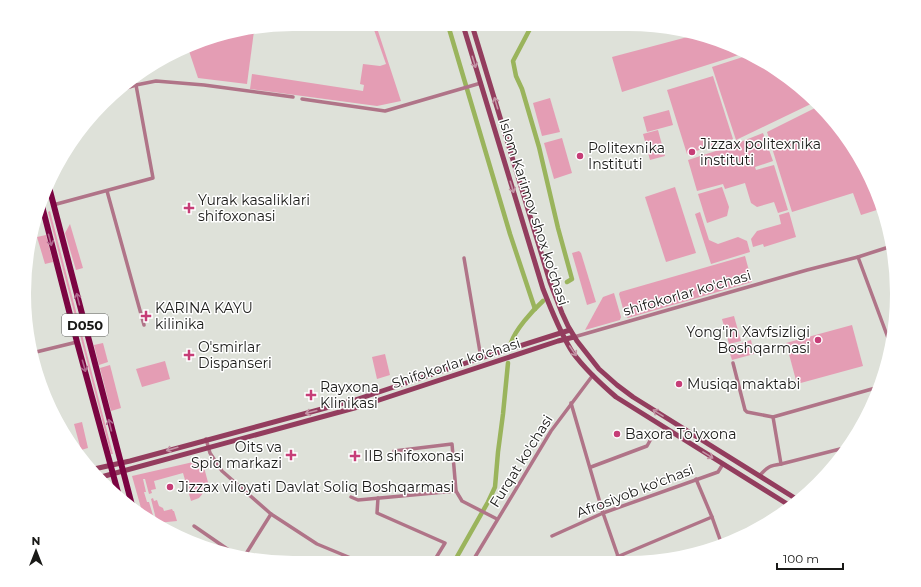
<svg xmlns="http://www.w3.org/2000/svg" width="921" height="587" font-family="Montserrat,sans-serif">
<rect width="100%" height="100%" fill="#dee1d9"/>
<g fill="#e49db4">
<path d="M373 24 387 25 377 28 401 101 377 106 250 89 252 74 363 91 364 85 360 84 363 64 380 66 386 64 373 27Z"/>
<path d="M254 31 247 84 198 78 188 48 207 38Z"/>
<path d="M695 35 730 44 745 53 622 92 612 57Z"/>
<path d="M749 55 792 80 815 102 736 140 712 67Z"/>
<path d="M713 76 733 139 687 154 667 90Z"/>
<path d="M550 98 560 132 542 136 533 103Z"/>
<path d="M819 106 830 116 861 159 883 208 861 215 853 193 792 212 767 132Z"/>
<path d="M669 110 673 125 647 132 643 117Z"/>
<path d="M658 130 665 156 650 160 643 134Z"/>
<path d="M763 133 773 161 755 167 756 170 774 165 788 210 778 213 774 202 757 207 751 203 745 183 725 189 723 184 697 191 688 160 725 148Z"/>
<path d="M562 138 572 173 554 179 544 143Z"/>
<path d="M675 187 696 253 666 262 645 197Z"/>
<path d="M722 187 729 207 727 216 707 223 698 194Z"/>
<path d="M50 211 113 454H111L48 212Z"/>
<path d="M700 212 709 240 718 244 738 237 747 241 750 252 711 264 695 214Z"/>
<path d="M789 212 796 237 764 247 763 244 753 247 751 239 757 231 781 224 779 215Z"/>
<path d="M70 224 83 268 76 270 65 233Z"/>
<path d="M46 235 53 262 45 264 37 237Z"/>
<path d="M579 251 581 253 596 302 587 305 572 253Z"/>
<path d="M745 256 752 282 628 318 625 316 619 294 620 292Z"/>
<path d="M614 293 621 317 620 320 585 330 603 297Z"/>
<path d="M734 316 741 341 729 344 722 319Z"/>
<path d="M852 325 863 366 797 384 786 343Z"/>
<path d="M751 340 754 354 732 360 728 347Z"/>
<path d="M103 343 108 362 99 365 94 345Z"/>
<path d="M385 354 390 375 377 379 372 357Z"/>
<path d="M165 361 170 379 142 387 136 369Z"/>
<path d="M110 365 121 408 111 411 100 368Z"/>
<path d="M82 422 88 448 81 450 74 424Z"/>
<path d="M202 460 209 486 199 498 191 501 183 473 154 481 156 489 151 490 152 493 149 494 145 479H143L146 492H144L147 502H149L155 522 143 515 132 476Z"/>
<path d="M153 498 154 501 157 500 159 506 163 508 164 511 172 509 173 511H174L177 521 157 523 151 499Z"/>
</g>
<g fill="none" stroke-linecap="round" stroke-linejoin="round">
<g stroke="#9ab45c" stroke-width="4.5">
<path d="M448 25 510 234 535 309"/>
<path d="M532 25 513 61 516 76 522 89 539 147 558 228 572 279 567 282"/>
<path d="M511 343C515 330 532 311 543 301"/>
<path d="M454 562 488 502 495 487 498 452 503 414 508 363"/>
</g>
<g stroke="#b07488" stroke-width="3.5">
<path d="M123 89 136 85 156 81 204 85 293 97"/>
<path d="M302 99 385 111 481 83"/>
<path d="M107 191 144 325"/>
<path d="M53 205 153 178 136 85"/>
<path d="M858 257 891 346"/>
<path d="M464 258 481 358"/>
<path d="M574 337 807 270 858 257 892 246"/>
<path d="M32 353 77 342"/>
<path d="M733 363 745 410 747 412 773 417"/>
<path d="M571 403 603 513 620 562"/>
<path d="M206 439 210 453 222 471 271 514 317 544 358 561"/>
<path d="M394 451 452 444 456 491 462 501 497 519"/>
<path d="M781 464 848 447"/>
<path d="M591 467 647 446 652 437"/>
<path d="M759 476C768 467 768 466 781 464L773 417 879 387"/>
<path d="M696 479 712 517 722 545"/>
<path d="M351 497 358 500 456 491"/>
<path d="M378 498 377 513 445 543 434 561"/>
<path d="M194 526 236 555"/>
<path d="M552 536 603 513 718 472 723 464"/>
<path d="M244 557 271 514"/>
<path d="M472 562 551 431 593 375"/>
<path d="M605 562 712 517"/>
</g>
<g stroke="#933d5e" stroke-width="5">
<path d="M463 25 543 289C552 311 560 333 573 353 585 369 601 384 616 397L792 507"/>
<path d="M472 25 550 282 562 313 568 326 577 341 599 369 617 385 633 397 798 500"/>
<path d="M94 469 130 461 355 400 481 358 570 330"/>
<path d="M101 477 358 407 558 341 574 337"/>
</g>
<g stroke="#7b0442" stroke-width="6">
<path d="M49 187 133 509"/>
<path d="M41 202 77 342 119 496"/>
</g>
</g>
<defs><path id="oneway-shaft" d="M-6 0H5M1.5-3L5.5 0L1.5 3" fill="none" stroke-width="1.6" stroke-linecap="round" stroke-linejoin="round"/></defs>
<g stroke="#c494a6">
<use href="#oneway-shaft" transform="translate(474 62) rotate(73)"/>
<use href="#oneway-shaft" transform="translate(496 103) rotate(-107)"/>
<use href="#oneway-shaft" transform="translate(512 187) rotate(73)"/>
<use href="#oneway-shaft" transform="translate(573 351) rotate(56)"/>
<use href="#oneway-shaft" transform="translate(311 412) rotate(165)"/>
<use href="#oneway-shaft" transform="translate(658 413) rotate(-148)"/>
<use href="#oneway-shaft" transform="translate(172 449) rotate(164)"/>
<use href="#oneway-shaft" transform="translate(708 455) rotate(32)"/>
</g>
<g stroke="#b0688e">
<use href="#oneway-shaft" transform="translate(50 240) rotate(75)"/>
<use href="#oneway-shaft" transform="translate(78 299) rotate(-104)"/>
<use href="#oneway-shaft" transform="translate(84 366) rotate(74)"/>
<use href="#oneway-shaft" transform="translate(110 425) rotate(-104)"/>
</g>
<g fill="#c63d77" stroke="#fff" stroke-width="1.5">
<circle cx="692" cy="152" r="4"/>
<circle cx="580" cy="156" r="4"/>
<path d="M187 202h4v4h4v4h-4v4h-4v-4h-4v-4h4z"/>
<path d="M144 310h4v4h4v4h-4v4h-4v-4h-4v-4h4z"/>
<circle cx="818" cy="340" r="4"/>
<path d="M187 349h4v4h4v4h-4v4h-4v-4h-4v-4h4z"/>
<circle cx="679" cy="384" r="4"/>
<path d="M309 389h4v4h4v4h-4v4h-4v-4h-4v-4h4z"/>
<circle cx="617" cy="434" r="4"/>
<path d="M289 449h4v4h4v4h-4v4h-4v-4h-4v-4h4z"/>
<path d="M353 450h4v4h4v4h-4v4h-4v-4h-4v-4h4z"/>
<circle cx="170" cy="487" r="4"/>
</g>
<g text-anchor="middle" stroke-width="3" stroke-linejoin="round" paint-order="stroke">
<rect fill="#fff" stroke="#5e5e5d" stroke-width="1" x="62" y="314" width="46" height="22" rx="3"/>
<g font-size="13" font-weight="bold" fill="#191917">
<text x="85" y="330">D050</text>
</g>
<g font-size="14" fill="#191917" stroke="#fff" text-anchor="start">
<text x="700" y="149">Jizzax politexnika<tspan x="700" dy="16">instituti</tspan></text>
<text x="588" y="153">Politexnika<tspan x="588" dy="16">Instituti</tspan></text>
<text x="198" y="205">Yurak kasaliklari<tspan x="198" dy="16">shifoxonasi</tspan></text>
<text x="155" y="313">KARINA KAYU<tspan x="155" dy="16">kilinika</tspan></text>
<text x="810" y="337" text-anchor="end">Yong'in Xavfsizligi<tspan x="810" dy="16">Boshqarmasi</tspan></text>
<text x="198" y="352">O'smirlar<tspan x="198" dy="16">Dispanseri</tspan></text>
<text x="687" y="389">Musiqa maktabi</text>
<text x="320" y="392">Rayxona<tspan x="320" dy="16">Klinikasi</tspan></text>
<text x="625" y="439">Baxora To'yxona</text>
<text x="282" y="452" text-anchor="end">Oits va<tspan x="282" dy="16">Spid markazi</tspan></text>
<text x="364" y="461">IIB shifoxonasi</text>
<text x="178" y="492">Jizzax viloyati Davlat Soliq Boshqarmasi</text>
</g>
<g font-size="14" fill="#191917" stroke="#fff">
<text transform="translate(534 212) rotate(72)" y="5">Islom Karimov shox ko'chasi</text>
<text transform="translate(687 293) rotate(-16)" y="5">shifokorlar ko'chasi</text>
<text transform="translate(456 363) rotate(-18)" y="5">Shifokorlar ko'chasi</text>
<text transform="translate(521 461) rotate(-58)" y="5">Furqat ko'chasi</text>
<text transform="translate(635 491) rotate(-21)" y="5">Afrosiyob ko'chasi</text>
</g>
</g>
<path d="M0 0H921V587H0ZM293 31H628A262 262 0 0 1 890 293V294A262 262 0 0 1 628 556H293A262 262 0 0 1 31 294V293A262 262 0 0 1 293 31Z" fill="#fff" fill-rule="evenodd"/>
<g transform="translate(36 551)" stroke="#ffffff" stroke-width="3" paint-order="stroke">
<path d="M0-3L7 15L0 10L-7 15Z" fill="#191917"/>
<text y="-6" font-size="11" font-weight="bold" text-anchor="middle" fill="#191917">N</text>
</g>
<path d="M777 563v6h66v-6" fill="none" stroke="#191917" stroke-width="2"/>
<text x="783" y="563" font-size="12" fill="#191917" stroke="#ffffff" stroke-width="3" paint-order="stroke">100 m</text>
</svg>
